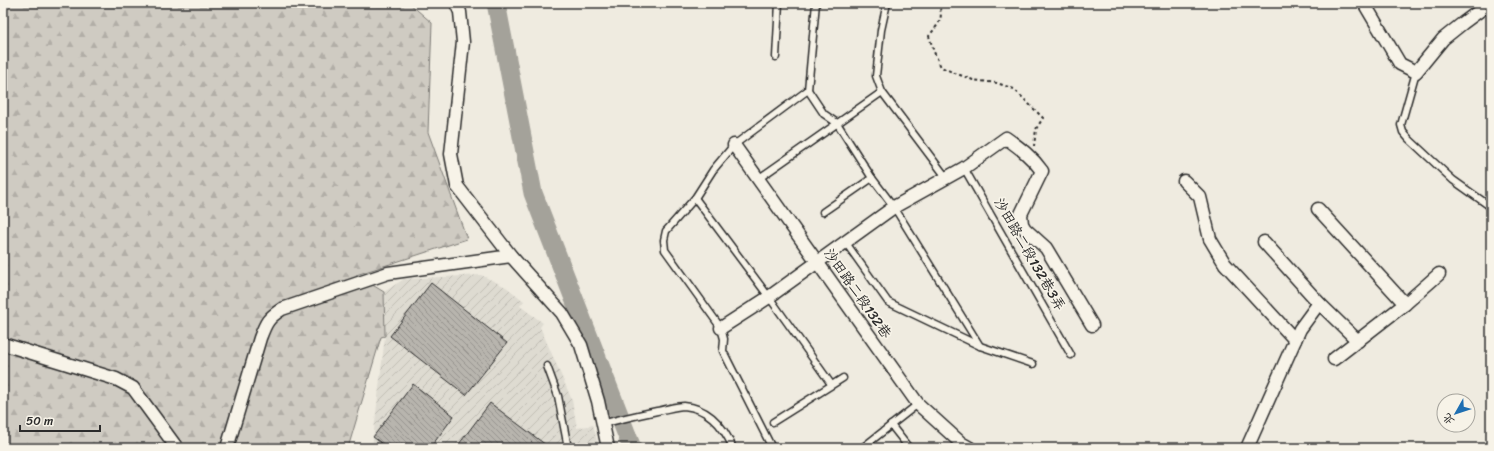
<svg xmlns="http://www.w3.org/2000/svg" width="1494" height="451" font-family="Sriracha,'LXGW WenKai TC',sans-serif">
<defs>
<pattern id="industrial-furrows" width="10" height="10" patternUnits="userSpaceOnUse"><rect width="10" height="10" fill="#dedbd1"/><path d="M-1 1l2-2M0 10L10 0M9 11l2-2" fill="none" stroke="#bfbcb4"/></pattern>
<pattern id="forest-firs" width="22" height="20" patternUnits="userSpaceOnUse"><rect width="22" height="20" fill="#cfcbc2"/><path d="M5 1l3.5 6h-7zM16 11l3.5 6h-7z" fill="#b2aea7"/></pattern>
<pattern id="building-back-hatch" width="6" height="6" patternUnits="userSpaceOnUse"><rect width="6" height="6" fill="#b8b5ae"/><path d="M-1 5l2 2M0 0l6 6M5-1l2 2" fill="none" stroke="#96938e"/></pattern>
</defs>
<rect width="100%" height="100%" fill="#efebe0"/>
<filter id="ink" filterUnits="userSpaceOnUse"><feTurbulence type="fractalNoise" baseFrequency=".025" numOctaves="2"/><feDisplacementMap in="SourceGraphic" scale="8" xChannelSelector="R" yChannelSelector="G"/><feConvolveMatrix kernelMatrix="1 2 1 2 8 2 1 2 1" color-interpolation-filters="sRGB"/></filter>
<g filter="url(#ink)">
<path fill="url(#industrial-furrows)" d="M481 275 506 287 524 301 520 306 543 323 540 327 572 400 577 428 593 425 599 448H372L385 336 384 292 404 279Z"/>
<path fill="url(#forest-firs)" stroke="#7d7b76" d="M3 3H409L432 23 428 132 467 239 356 275 384 292 385 336 381 337 348 448H3Z"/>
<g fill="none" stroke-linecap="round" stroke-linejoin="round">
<path stroke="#a4a29a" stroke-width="19" d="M496 3 533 193 632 448"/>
</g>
<g fill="url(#building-back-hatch)" stroke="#2b2b2b">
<path d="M431 283 507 343 466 395 390 336Z"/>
<path d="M413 384 454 416 430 448H388L373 437Z"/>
<path d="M490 403 550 448H456Z"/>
</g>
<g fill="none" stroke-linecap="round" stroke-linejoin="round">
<g stroke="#2b2b2b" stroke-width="9">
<g id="lane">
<path d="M887 3 881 30 876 76 882 92 946 177"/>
<path d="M776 57 779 3"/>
<path d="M1416 72 1401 125 1403 132 1409 139 1453 180 1491 207"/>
<path d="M808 90 824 114 837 123 872 178 894 207 980 346"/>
<path d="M964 168 1071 355"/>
<path d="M758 179 882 92"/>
<path d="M695 198 769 297 831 384"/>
<path d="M823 212 872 178"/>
<path d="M846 243 888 302 980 346 1033 364"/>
<path d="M547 366 558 396 568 448"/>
<path d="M773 422 843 378"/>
<path d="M602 424C620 419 638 415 657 411 665 410 676 406 684 406 709 408 724 427 733 448"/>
<path d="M891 425 909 448"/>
<path d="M772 448 723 351 724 339 721 328 665 250 664 240 666 231 695 198 713 170 734 145 808 90 816 3"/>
<path d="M862 448 918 404"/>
</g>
</g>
<g stroke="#2b2b2b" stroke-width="15">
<g id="street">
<path d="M456 3 460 12 463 42 451 154 457 186 511 256 562 313 581 345 598 401 608 448"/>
<path d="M1364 3 1400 64 1416 72 1443 39 1463 23 1490 3"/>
<path d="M734 145 918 404 961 443 970 448"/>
<path d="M1184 181 1200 197 1210 239 1225 264 1295 340"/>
<path d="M1318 209 1405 304"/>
<path d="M1264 242 1319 303 1358 341"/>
<path d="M721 328 769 297 894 207 964 168 1006 138C1020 148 1032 157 1042 171L1021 214 1022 224 1025 229 1046 248 1092 325"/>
<path d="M3 344 116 379 133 388 177 448"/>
<path d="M1334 359 1405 304 1439 274"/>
<path d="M227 448 260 338C266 322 268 318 282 309L388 273 511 256"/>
<path d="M1247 448 1295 340 1300 329 1319 303"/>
</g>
</g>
<path stroke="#2b2b2b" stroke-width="2" stroke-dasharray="3 3" stroke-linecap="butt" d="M938 3C945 19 938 24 929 36L934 52 941 67 952 72 973 80 997 83 1014 89 1043 118 1036 129 1034 146"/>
<use href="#lane" stroke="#f7f3e8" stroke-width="6"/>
<use href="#street" stroke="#f7f3e8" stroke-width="12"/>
</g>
</g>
<g text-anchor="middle" stroke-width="3.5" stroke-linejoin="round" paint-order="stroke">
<g font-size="14" fill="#2b2b2b" stroke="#f7f3e8">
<text transform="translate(1030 254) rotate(60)" y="5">沙田路二段132巷3弄</text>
<text transform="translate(858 293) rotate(55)" y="5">沙田路二段132巷</text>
</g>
</g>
<rect width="1494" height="451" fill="none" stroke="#f7f3e8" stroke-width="16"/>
<rect x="8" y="8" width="1478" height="435" fill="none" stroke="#2b2b2b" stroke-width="1.5" filter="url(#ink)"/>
<g transform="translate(1456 413) rotate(231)"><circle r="19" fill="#f7f3e8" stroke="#a5a39c"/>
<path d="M0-3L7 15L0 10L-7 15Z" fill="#1f6fb2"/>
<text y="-6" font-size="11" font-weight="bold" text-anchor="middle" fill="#2b2b2b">北</text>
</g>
<path d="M20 425v6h80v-6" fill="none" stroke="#2b2b2b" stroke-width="2"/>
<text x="26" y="425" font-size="12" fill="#2b2b2b" stroke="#f7f3e8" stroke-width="3" paint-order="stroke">50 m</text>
</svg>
